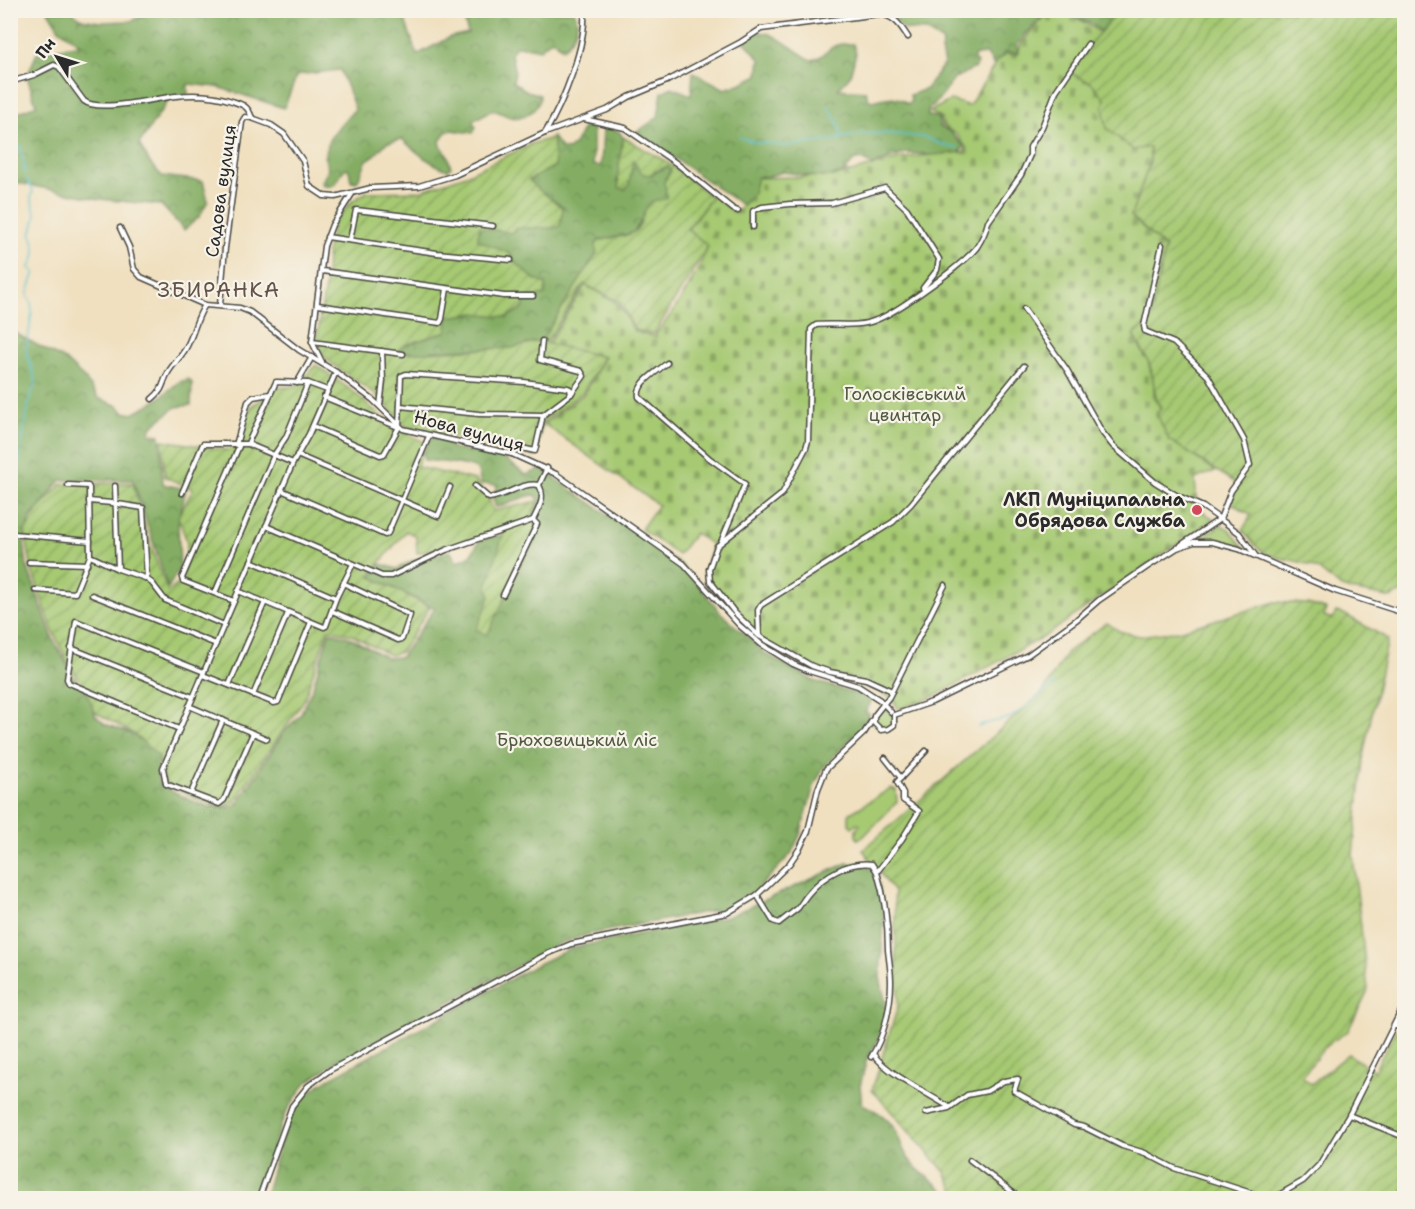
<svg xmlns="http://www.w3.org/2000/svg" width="1415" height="1209" font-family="'Shantell Sans',sans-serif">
<defs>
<pattern id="forest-crowns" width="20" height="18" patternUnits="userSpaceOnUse" patternTransform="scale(1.5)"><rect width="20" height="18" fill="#84ad64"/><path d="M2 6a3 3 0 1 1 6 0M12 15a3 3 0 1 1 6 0" fill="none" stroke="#6c8d53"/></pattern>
<pattern id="cemetery-stones" width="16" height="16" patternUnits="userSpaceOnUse" patternTransform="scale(1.5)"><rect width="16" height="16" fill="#a6c972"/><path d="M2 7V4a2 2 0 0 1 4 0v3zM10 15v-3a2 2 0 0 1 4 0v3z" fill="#87a35e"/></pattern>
<pattern id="garden-furrows" width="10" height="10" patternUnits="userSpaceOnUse" patternTransform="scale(1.5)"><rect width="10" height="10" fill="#a6c972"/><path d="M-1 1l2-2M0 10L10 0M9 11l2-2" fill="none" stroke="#87a35e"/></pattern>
</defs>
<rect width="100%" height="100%" fill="#f7f3e8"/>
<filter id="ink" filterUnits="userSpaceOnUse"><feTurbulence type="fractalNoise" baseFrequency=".0167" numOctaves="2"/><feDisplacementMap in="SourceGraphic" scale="12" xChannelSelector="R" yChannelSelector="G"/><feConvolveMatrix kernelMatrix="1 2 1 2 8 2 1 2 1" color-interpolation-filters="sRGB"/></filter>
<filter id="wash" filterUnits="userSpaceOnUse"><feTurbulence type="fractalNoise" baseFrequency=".008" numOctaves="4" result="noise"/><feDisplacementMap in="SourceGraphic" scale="24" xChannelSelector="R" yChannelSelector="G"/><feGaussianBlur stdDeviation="1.35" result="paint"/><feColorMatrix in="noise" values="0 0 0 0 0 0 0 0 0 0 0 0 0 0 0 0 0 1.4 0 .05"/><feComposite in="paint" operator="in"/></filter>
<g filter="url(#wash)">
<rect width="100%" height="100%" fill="#f0e0c0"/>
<g fill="#a6c972" stroke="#687a4e" stroke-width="1.5">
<path d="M1221 525 1229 529 1245 549C1229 541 1216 538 1198 539Z"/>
<circle cx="884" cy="719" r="10"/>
<path d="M891 788 896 790 897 802 863 837 858 839 856 836V830L860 824 857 823 852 827 849 824V814Z"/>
</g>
<g fill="url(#forest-crowns)" stroke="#586c48" stroke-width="1.5">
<path d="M153 10 415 11 405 20 417 55 450 37 468 33 465 23 483 11H574C582 25 573 38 563 49L552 39 540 49 516 46 511 54 515 73 513 82 527 91 540 95C540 109 525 120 511 117 504 116 500 111 492 110L474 120 473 123 476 127 473 133 452 130 446 132C435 146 442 144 448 156 449 160 449 163 451 167L448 170C430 164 416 152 402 139L386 143 375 155 367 160 357 182 351 181 349 170 346 168C337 175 340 189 323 186L322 182 328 169 325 156 329 140 337 129 355 109 340 70 297 75 284 108 217 87 188 84V94L170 98 139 144 150 163 162 176 203 181 208 201 199 217 184 230 161 205 99 199 12 182 10 116 36 105 27 76 37 53 80 44 59 29 48 11H71L82 19 100 22 131 21Z"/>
<path d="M874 11H1048L1018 43 1017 53 1005 52 994 66 987 54 976 55 973 59 977 63 975 68 955 78 935 104 929 108 928 116 939 117 940 127 949 131 964 146 959 154 942 156 906 153 873 165 861 159 853 161 845 172 825 178 783 172 766 177 761 176 757 178 753 194 742 205 637 132 658 117 662 92 672 87 691 95 693 72 725 89 742 83 758 75 760 59 744 41C748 39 752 35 756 33 771 27 797 54 812 60 833 54 824 42 853 44L856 53 850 76 838 89 866 91 868 98 871 101C888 98 893 93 908 104L911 101 910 95 926 89 944 64 941 51 943 42 926 31 905 30 888 14Z"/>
<path d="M1061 11H1155L1108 37 1090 23Z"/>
<path d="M586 123 593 129V165L601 166 603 129C611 128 621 129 623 139L617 182 629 185 633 160 638 168 651 175 668 166 671 170 665 179 667 198 663 201H654L634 232 622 236 599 240 597 253 542 340 512 348 441 350 419 353 399 351 402 346 447 331 448 317 475 313 507 317 523 308 526 298 545 295 546 284C533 280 516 267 511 255L478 240V234L480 227 511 233 516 228H553L560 226 563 207 539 190 529 180 555 166 552 142 553 137 561 149 568 150 574 145Z"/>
<path d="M11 331 65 360 86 380 98 398 118 406 123 412 133 414 157 400 179 382 189 379 192 383 191 405 176 407 151 427 150 434 160 435 163 484 186 489 178 523 180 567 168 588 133 480H61L29 519 24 544 27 566 53 639 77 683 89 695 95 715 105 724 135 735 139 740 165 749C158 762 155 769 159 784 182 796 211 816 237 804L284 732 300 715 313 687 329 632 351 638 387 658 401 657 435 608 371 577 381 564 397 569 411 561 450 551 457 562 471 555 480 540C513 532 525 533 540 500L535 495C521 495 509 507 496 507L492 496 498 485 481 484C479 480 480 474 477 470 470 463 435 462 424 460L423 454 429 440 432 438 444 440C456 455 458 448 474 452 481 454 477 454 484 455 491 455 497 453 504 454L505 459 526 475 541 469 682 565 721 613 766 654 814 681 851 692 862 694 871 702 865 712 869 714 866 723 824 767 814 786 800 835 791 854 755 892 727 908 589 934 558 944 330 1066 305 1084 286 1112 253 1198H11Z"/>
<path d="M847 863 863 864 875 873 879 884 884 920 880 977 887 1010 885 1021 875 1046 867 1058 860 1086 862 1104C876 1110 891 1119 897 1134 903 1147 902 1151 912 1163 923 1177 940 1183 950 1198H264C274 1168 282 1121 304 1097 310 1090 320 1085 327 1080L540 963 572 948 729 916Z"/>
</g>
<path fill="url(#cemetery-stones)" stroke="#687a4e" stroke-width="1.5" d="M1050 11C1067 11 1087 23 1100 33L1070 73 1092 83 1105 99 1104 109 1107 128 1113 133 1150 147V162L1131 216 1165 248 1150 322 1133 335 1148 361 1154 383V397L1187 452 1215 471 1195 479 1197 507 1213 519 1045 636 935 696 899 709 889 697 858 681 810 669 784 656 761 641 707 583 704 572 712 545 695 533 678 555 641 529 658 505 544 424 584 394 605 357 548 344 585 285 619 304 634 331 656 337V334C679 306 694 280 708 246L688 229 713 196 735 213 753 194 757 178 836 176 903 158 964 152 966 147 957 135 942 125 941 117 931 113V111L951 100 969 106 997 61 1006 54H1018L1021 43Z"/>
<g fill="url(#garden-furrows)" stroke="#687a4e" stroke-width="1.5">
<path d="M1119 11H1404V571L1402 592 1390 598C1375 593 1359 593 1344 588 1332 584 1325 572 1314 567 1279 552 1269 568 1243 530L1251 515 1230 502 1239 485 1169 440 1157 414 1161 408C1151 392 1156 378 1148 361 1144 352 1138 343 1133 335L1150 322 1165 248 1131 216 1150 162V147L1133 150 1107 128 1103 108 1105 99 1092 83 1070 73 1089 45Z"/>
<path d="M623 137 667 162 712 197 687 229 708 246 654 334 635 330 620 302 584 284 546 343 604 357 583 392 543 422 535 457 490 444 406 427 379 397 332 364 321 353 317 338 326 280 327 251 333 224 352 201 367 192 420 191 466 175 531 144 552 138 555 166 529 180 539 190 563 208 560 226 553 228H516L511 233 480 227 478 234V240L509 253 513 260 534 279 546 284 545 295 526 298 523 308 507 317 475 313 448 317 447 331 405 345 399 349 402 353 512 348 542 340 597 253 595 247 597 242C609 236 623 239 634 232 644 225 641 211 650 203 655 198 661 202 667 198L664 182 671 171 668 166C659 168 649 180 641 172 637 169 636 163 633 160L629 185 625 190 619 188 618 174Z"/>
<path d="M316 365 355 393 387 422 424 442 417 467 475 480 488 497 494 511 538 501 532 515 540 526 487 635 476 630 490 597 487 586 505 528 457 545 417 553 416 536 406 531 369 576 430 607 401 652 390 655 352 635 328 629 304 700 235 801 223 807 200 800 164 782 159 757 134 734 95 712 84 686 68 663 52 629 32 570 25 532 37 510 62 484 133 483 148 539 168 592 183 580 187 542 178 517 193 489 165 477 162 440 226 450 242 447V433L251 406 263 399 276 388 296 386Z"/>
<path d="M1275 602 1308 604 1326 609 1324 616 1333 619 1336 612 1344 614 1388 639 1364 751 1353 855 1368 990 1348 1031 1327 1045 1302 1076 1311 1084 1348 1054 1374 1071 1396 1030 1404 1032V1198H958L945 1172 872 1090 898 1006 894 892 863 850 1043 692 1067 652 1107 623 1119 631 1139 636 1178 631Z"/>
</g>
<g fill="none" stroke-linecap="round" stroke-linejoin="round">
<g stroke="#54c1cb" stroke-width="1.5">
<path d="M10 101 18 135"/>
<path d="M828 106 839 125 842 136"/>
<path d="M739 137 754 142 788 146 829 141 860 134 885 133 924 137 946 146 958 148"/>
<path d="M20 145 25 173"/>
<path d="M10 494 18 469 29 401 36 382 26 351 32 313 31 302 27 295 35 272 29 268C37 257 36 247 31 235L36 216 31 198 33 190 26 179"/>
<path d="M978 727C990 720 999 722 1010 717 1024 710 1043 694 1054 683"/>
</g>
</g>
</g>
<g filter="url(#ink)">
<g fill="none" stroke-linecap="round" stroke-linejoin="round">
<g stroke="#494641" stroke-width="7">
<g id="minor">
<path d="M10 82 34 75 54 65 59 67 84 101C98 113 157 98 176 96 195 94 214 95 232 101 244 105 248 106 252 118"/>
<path d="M584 119 625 128 676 163 733 209 738 211"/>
<path d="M10 124 13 140 10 153"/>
<path d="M545 133C563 103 587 45 584 10"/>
<path d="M753 227V211L762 207 790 204 832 203 885 188 907 209 939 259 937 270 923 288"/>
<path d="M120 228 129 247 134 269 141 277 205 305 240 308 250 312 299 350 336 372 373 400 403 429 512 454 556 474 684 564 739 625 761 644 793 664 809 671 858 686 880 700 891 712"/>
<path d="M327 237 437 253 511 260"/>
<path d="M350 240 356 210 493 226"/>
<path d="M322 271 504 296H533"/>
<path d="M220 305 225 248 242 122 245 117 252 118 271 125 284 134 303 161 309 186 324 196 335 197 371 188 419 186 455 175 545 133 607 110 629 97 667 81 741 42 761 29 879 14C895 16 900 25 908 37"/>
<path d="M318 305 440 323 442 319 447 289"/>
<path d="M1024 309 1067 370 1102 432 1113 446 1155 482 1176 495 1203 507 1220 519 1231 491 1250 465 1244 440 1208 376 1174 343 1145 331 1144 326 1162 245"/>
<path d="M10 335 11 337"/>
<path d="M312 342 403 354"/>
<path d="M322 362 312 342 324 246 332 225 352 194"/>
<path d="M667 363C657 372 636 383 639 397L709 458 745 484 721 542"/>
<path d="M297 383 312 357"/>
<path d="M324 397 398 427"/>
<path d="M152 399C166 387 161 384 169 371 174 363 181 357 186 348 194 334 196 318 205 305"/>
<path d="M380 406 383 381 382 351"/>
<path d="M400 406 479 414 543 415"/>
<path d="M313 426 380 455 384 454 399 427 401 376 406 374 524 382 568 388 570 389 571 394"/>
<path d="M248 443 276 382 308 383 327 390"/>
<path d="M236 445 248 402 253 397 270 394"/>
<path d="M512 454 517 447 535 451 543 415 571 394 584 376 581 371 540 360 542 341"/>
<path d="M297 455 438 516 450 487"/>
<path d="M68 485 88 486 89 488 90 556 118 569"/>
<path d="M115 486 118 569 145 578 152 583 165 600 224 625"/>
<path d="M475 486 489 498C507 496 521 482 539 485"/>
<path d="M281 490 385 535 388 533 429 436"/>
<path d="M182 493 203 444H248L293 463"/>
<path d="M89 501 112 503 143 508 147 579"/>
<path d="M266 526 382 576H391L446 550 533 520"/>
<path d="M14 534 90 541"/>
<path d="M1181 545 1220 519 1239 533 1255 555"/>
<path d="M251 561 336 598 353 564"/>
<path d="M29 562 87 564"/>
<path d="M35 590 75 593 90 556"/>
<path d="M238 591 324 627 326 626 336 598"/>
<path d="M215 593 274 455 286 437 308 383"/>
<path d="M92 595 216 644"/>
<path d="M503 595 537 524 533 520C539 508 546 497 539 485L547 468"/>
<path d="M234 601 183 581 182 578 240 444"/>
<path d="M332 611 398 640 402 639 410 615 343 583"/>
<path d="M759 635 758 610 761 605 893 522 911 504 1024 366"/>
<path d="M71 648 193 697"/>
<path d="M203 675 274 703 278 702 311 622"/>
<path d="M229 685 265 602"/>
<path d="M892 691 866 679 830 672 812 666 759 636 735 613 710 581 709 569 717 546 782 494 806 448 808 441 811 329 816 325C835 323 857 328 876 320 896 313 964 264 977 247 982 239 986 231 988 222L1021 175 1030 155V147L1042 127 1056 91 1088 44"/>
<path d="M253 695 288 613"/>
<path d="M189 706 267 739"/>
<path d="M894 715 932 702 1028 655 1076 620 1099 600 1147 567 1177 548 1194 542H1212L1239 549 1335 591 1404 613"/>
<path d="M894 716V725L888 729 881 730 874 723V716L889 697 945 585"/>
<path d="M179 729 69 683 67 679 76 621 204 672"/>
<path d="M253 733 224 800 219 804 166 784 163 768 293 463 309 434 336 372"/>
<path d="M885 758 901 778"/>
<path d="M191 793 223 720"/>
<path d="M757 895 773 921 779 923C785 918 792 913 798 908 802 903 805 897 809 893 824 875 849 861 872 864L877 872"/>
<path d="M1395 1026 1404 1027"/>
<path d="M873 1054C888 1074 927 1093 949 1107"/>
<path d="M871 1057C884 1037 891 1006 891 982 891 971 889 960 888 950 888 922 885 898 877 872L902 839 919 811 903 800V793L897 782 926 751"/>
<path d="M926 1113 949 1108 967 1095 987 1091 1004 1081 1018 1079 1014 1091 1074 1125 1084 1127 1122 1146 1145 1153 1174 1168 1248 1192 1262 1198"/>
<path d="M1349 1115 1404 1137"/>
<path d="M970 1160 1020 1198"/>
<path d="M259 1198 292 1106 308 1086 330 1070 547 954 571 944 727 913 757 895 789 864 800 848 808 831 818 789 826 769 864 733 873 719"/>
<path d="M1274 1198 1303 1181 1319 1165 1349 1115 1404 1005"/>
</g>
</g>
<use href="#minor" stroke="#fff" stroke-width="4"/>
</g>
</g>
<circle fill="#d1495b" stroke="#f7f3e8" stroke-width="2" cx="1197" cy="510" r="6"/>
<g text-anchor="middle" stroke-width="4.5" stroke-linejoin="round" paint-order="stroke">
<g font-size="18" fill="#2b2b2b" stroke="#f7f3e8">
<text transform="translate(221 191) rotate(-82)" y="6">Садова вулиця</text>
<text transform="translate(469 431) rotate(15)" y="6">Нова вулиця</text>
</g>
<g font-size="18" fill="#505a40" stroke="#f7f3e8">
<text x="905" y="400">Голосківський<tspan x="905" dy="21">цвинтар</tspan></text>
<text x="577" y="746">Брюховицький ліс</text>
</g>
<g font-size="18" font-weight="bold" fill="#2b2b2b" stroke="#f7f3e8" text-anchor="end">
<text x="1185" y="506">ЛКП Муніципальна<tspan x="1185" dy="21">Обрядова Служба</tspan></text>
</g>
<g font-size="21" letter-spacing="1.5" fill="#655348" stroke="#f7f3e8">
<text x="219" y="297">ЗБИРАНКА</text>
</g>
</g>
<rect width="1415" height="1209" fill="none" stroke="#f7f3e8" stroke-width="36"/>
<g transform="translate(57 57) rotate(308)" stroke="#f7f3e8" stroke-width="4.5" paint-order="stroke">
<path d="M0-4.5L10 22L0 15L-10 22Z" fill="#2b2b2b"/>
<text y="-9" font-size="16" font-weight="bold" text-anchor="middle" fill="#2b2b2b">Пн</text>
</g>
</svg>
